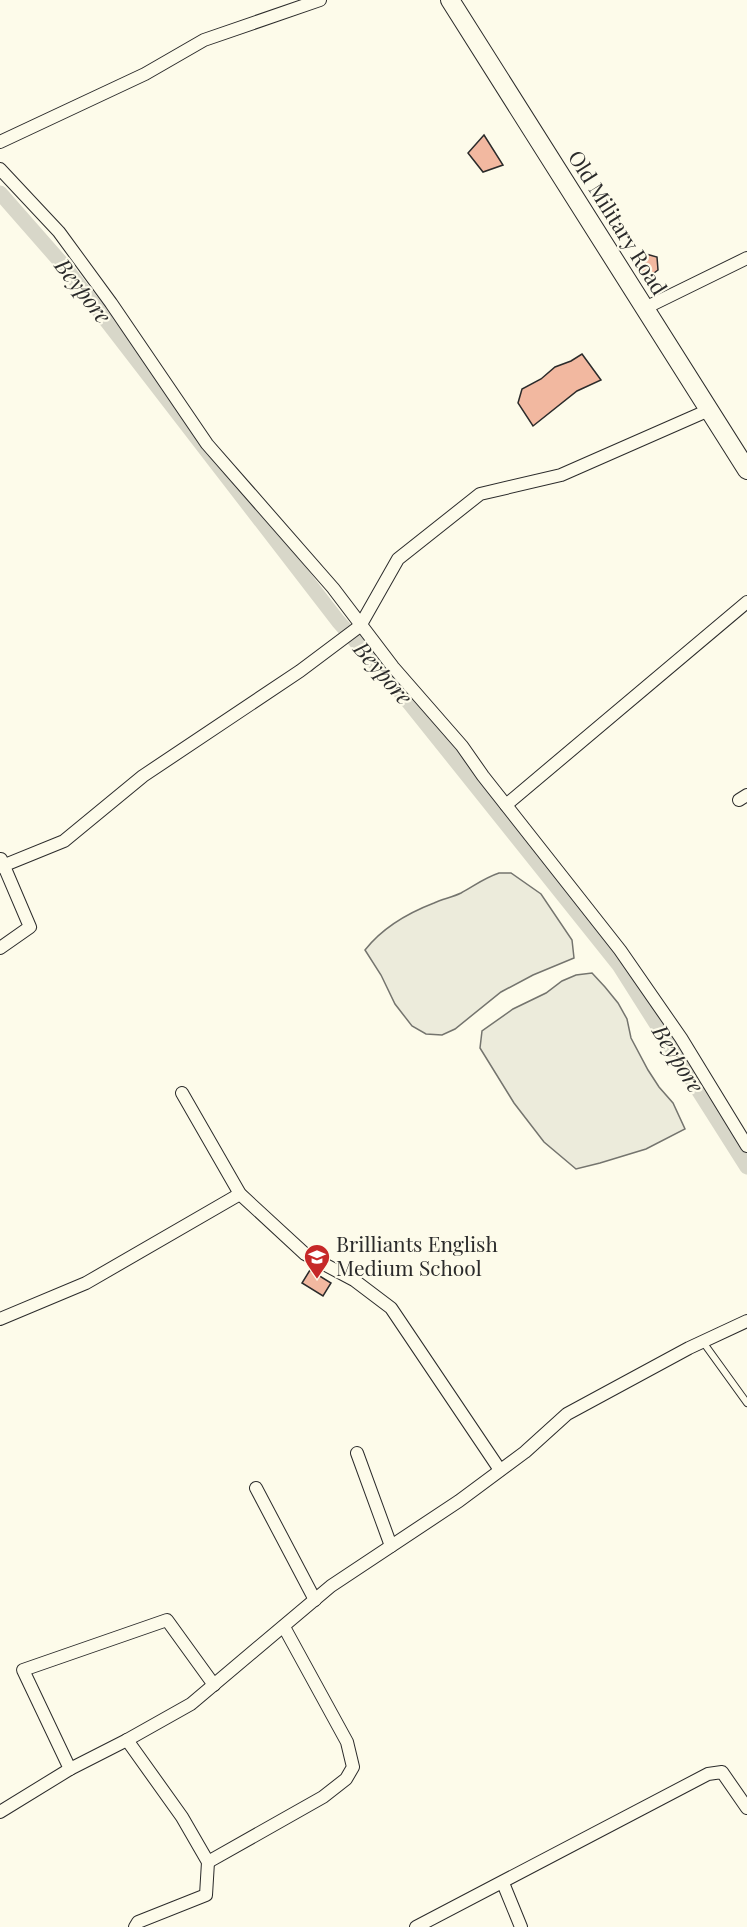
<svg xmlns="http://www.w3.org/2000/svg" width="747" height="1927" font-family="'Playfair Display',serif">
<rect width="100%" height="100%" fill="#fdfbea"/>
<g fill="#ecebdb" stroke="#74746e" stroke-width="1.5">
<path d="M499 873H511L541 894 572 940 574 958 533 975 501 992 455 1029 442 1035 426 1034 412 1026 395 1004 381 975 365 950C383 927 408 913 434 903 443 899 453 897 461 893 474 886 484 878 499 873Z"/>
<path d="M592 973 605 987 618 1003 627 1019 631 1038 648 1070 659 1087 673 1103 685 1129 646 1149 600 1163 576 1169 544 1142 514 1103 480 1048 482 1031 513 1009 546 993 562 981 576 975Z"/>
</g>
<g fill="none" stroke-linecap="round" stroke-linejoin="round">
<path stroke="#d8d7c9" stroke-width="15" d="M0 193 65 267 338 621 403 695 619 965 747 1167"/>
</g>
<g fill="#f2b8a0" stroke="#2b2b2b" stroke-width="1.5">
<path d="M484 135 503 165 483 172 468 153Z"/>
<path d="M646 254 657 257 658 270 646 279 637 265Z"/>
<path d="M582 354 601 380 577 391 533 426 518 403 522 389 541 379 555 367 571 361Z"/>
<path d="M310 1270 331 1283 323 1296 302 1283Z"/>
</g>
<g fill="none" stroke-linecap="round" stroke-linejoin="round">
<g stroke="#2b2b2b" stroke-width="8">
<path id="lane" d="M703 1342 747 1403"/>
</g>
<g stroke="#2b2b2b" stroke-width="14">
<g id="street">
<path d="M0 142 145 74 204 40 320 0"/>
<path d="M0 169 59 232 111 303 207 444 333 588 393 667 462 746 483 776 620 950 681 1038 747 1146"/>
<path d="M645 308 747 258"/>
<path d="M739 800 747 795"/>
<path d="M506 805 747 602"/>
<path d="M0 867 64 841 143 776 300 671 360 626 398 559 480 494 561 475 709 410"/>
<path d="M0 948 30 927 1 859"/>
<path d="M182 1093 240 1194 305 1254 354 1280 391 1308 500 1470"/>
<path d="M0 1319 86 1283 240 1194"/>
<path d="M357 1453 391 1546"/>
<path d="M256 1488 315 1600"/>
<path d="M127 1740 182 1817 208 1862 206 1895 138 1922 135 1927"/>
<path d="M70 1769 23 1670 167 1620 214 1685"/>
<path d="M0 1812 70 1769 127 1740 191 1704 331 1586 459 1501 525 1452 567 1414 689 1348 747 1321"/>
<path d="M208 1862 323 1797 346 1779 353 1767 347 1742 284 1627"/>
<path d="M503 1883 521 1927"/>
<path d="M416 1927 708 1774 722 1772 747 1808"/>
</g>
</g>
<g stroke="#2b2b2b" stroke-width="20">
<path id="secondary" d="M450 0 747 470"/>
</g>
<use href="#lane" stroke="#fdfbea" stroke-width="6"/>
<use href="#street" stroke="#fdfbea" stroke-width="12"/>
<use href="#secondary" stroke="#fdfbea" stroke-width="18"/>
</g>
<defs>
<g id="school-pin" transform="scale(1.35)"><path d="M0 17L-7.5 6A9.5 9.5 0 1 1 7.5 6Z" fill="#c62828" stroke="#fdfbea"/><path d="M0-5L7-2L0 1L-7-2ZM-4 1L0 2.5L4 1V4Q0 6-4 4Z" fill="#fff"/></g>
</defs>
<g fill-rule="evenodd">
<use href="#school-pin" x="317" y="1257"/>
</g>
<g text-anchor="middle" stroke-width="4.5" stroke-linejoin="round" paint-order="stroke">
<g font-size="21" fill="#2b2b2b" stroke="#fdfbea">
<text transform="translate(617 223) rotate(58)" y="7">Old Military Road</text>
</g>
<g font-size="21" fill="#2b2b2b" stroke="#fdfbea" text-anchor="start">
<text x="336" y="1252">Brilliants English<tspan x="336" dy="24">Medium School</tspan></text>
</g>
<g font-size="22" font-style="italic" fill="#2b2b2b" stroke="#fdfbea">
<text transform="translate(83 291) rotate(52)" y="8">Beypore</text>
<text transform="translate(383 673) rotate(49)" y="8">Beypore</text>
<text transform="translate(678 1059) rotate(58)" y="8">Beypore</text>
</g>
</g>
</svg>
